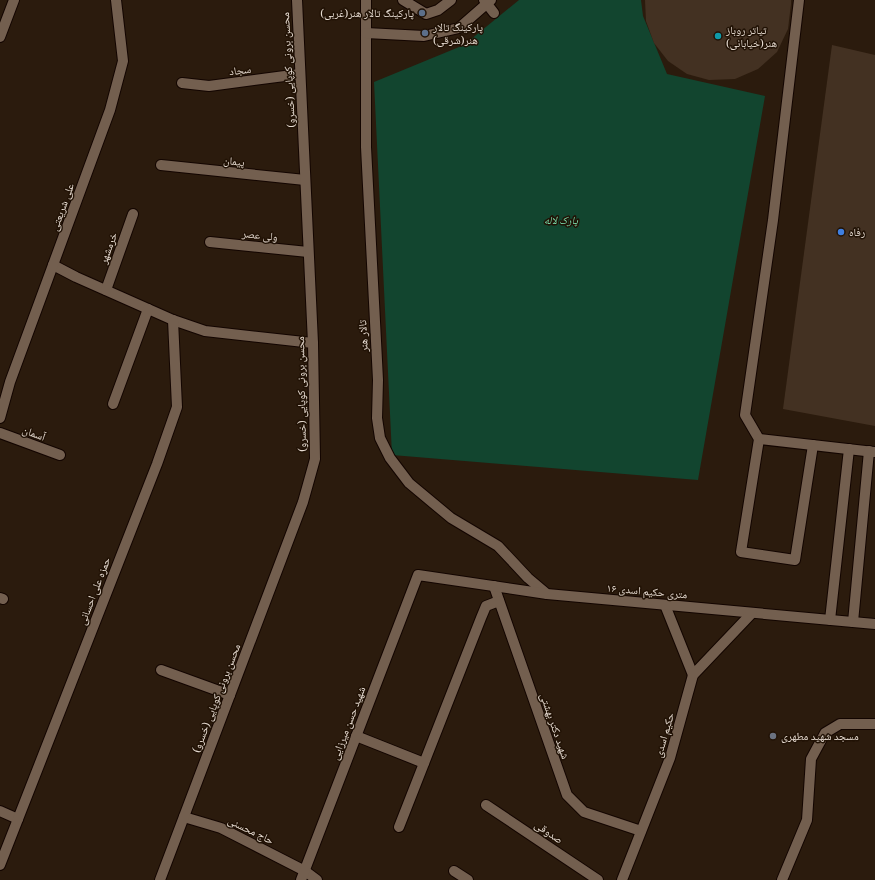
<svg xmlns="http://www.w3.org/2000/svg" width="875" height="880" font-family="Georgia,'Noto Naskh Arabic',serif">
<rect width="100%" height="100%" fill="#2b1b0d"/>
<path fill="#12452f" d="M519 0H641L643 16 667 74 765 96 698 480 392 455 374 82 464 45Z"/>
<g fill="#433122">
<path d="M645 0H791V4L788 29 777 52 758 69 735 79 709 80 687 74 668 61 654 43 646 21Z"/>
<path d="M832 45 875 55V426L783 409Z"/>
</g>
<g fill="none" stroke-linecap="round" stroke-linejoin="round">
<g stroke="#130500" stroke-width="12">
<g id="minor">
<path d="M366 0V147L378 380 377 418 380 438 390 458 409 483 451 518 498 546 528 578 547 594"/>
<path d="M403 0 426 14 438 10 451 0"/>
<path d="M484 0 494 13"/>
<path d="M799 0 773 220 745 415 759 439 741 552 795 560 813 445"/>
<path d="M366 33 424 36 459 28 491 0"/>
<path d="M0 37 14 0"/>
<path d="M182 83 209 86 300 74"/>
<path d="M161 165 305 180"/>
<path d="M210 242 308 252"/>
<path d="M53 265 76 277 173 320 205 331 313 343"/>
<path d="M106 290 133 214"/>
<path d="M113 404 148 309"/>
<path d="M0 418 10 382 110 110 123 61 116 0"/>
<path d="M0 433 60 455"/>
<path d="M759 439 874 452"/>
<path d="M494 586 567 795 584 812 641 831"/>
<path d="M0 598 3 599"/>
<path d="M665 605 693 675"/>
<path d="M830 620 849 449"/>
<path d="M853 622 869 451"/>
<path d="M161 670 230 695"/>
<path d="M356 736 424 763"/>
<path d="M486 805 598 880"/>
<path d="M0 811 18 819"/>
<path d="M184 817 221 828 305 871 317 880"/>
<path d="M399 827 481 618 486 606 499 601"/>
<path d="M0 865 157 464 177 407 173 320"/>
<path d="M454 871 468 880"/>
<path d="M160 880 303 502 315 459 313 343 297 0"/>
<path d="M301 880 418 575 547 594 875 624"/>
<path d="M622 880 670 758 693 675 752 613"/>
<path d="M782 880 807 820 811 759 825 733 840 724H875"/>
</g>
</g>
<use href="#minor" stroke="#735f4f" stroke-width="10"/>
</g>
<g fill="#5c6f8a" stroke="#211205" stroke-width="1.5">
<circle cx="422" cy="13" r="4"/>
<circle cx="425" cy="33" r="4"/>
</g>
<circle fill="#0f9aa8" stroke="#211205" stroke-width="1.5" cx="718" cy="36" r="4"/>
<circle fill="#3f7fe0" stroke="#211205" stroke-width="1.5" cx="841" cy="232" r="4"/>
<circle fill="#6b7280" stroke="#211205" stroke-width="1.5" cx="773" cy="736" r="4"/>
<g text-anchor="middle" stroke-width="3" stroke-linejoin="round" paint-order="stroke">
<g font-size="11" fill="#e7dcd2" stroke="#211205" text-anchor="start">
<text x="414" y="17" text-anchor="end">پارکینگ تالار هنر(غربی)</text>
<text x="433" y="31">پارکینگ تالار<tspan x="433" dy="13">هنر(شرقی)</tspan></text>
<text x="726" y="34">تیاتر روباز<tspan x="726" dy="13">هنر(خیابانی)</tspan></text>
<text x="849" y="236">رفاه</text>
<text x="781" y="740">مسجد شهید مطهری</text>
</g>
<g font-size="11" fill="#e7dcd2" stroke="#211205">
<text transform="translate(240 70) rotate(-7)" y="4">سجاد</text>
<text transform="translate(288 70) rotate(-93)" y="4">محسن برونی کوپایی (خسرو)</text>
<text transform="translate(234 161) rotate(6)" y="4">پیمان</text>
<text transform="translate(62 207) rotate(-70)" y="4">علی شریعتی</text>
<text transform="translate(260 235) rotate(6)" y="4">ولی عصر</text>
<text transform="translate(108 248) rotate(-70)" y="4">خرمشهر</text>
<text transform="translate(363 336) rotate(-93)" y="4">تالار هنر</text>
<text transform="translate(301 394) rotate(-91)" y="4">محسن برونی کوپایی (خسرو)</text>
<text transform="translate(34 433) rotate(20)" y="4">آسمان</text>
<text transform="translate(94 591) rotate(-69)" y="4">حمزه علی احسانی</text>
<text transform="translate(647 591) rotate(5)" y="4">۱۶ متری حکیم اسدی</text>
<text transform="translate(216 698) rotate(-69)" y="4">محسن برونی کوپایی (خسرو)</text>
<text transform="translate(348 723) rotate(-69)" y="4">شهید حسن میرزایی</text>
<text transform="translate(555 726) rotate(71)" y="4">شهید دکتر بهشتی</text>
<text transform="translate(664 735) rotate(-74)" y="4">حکیم اسدی</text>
<text transform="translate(251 830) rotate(26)" y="4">حاج محسنی</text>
<text transform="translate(549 832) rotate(34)" y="4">صدوقی</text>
</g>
<g font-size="11" font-style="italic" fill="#7ae0af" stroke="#211205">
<text x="561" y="224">پارک لاله</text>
</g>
</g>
</svg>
